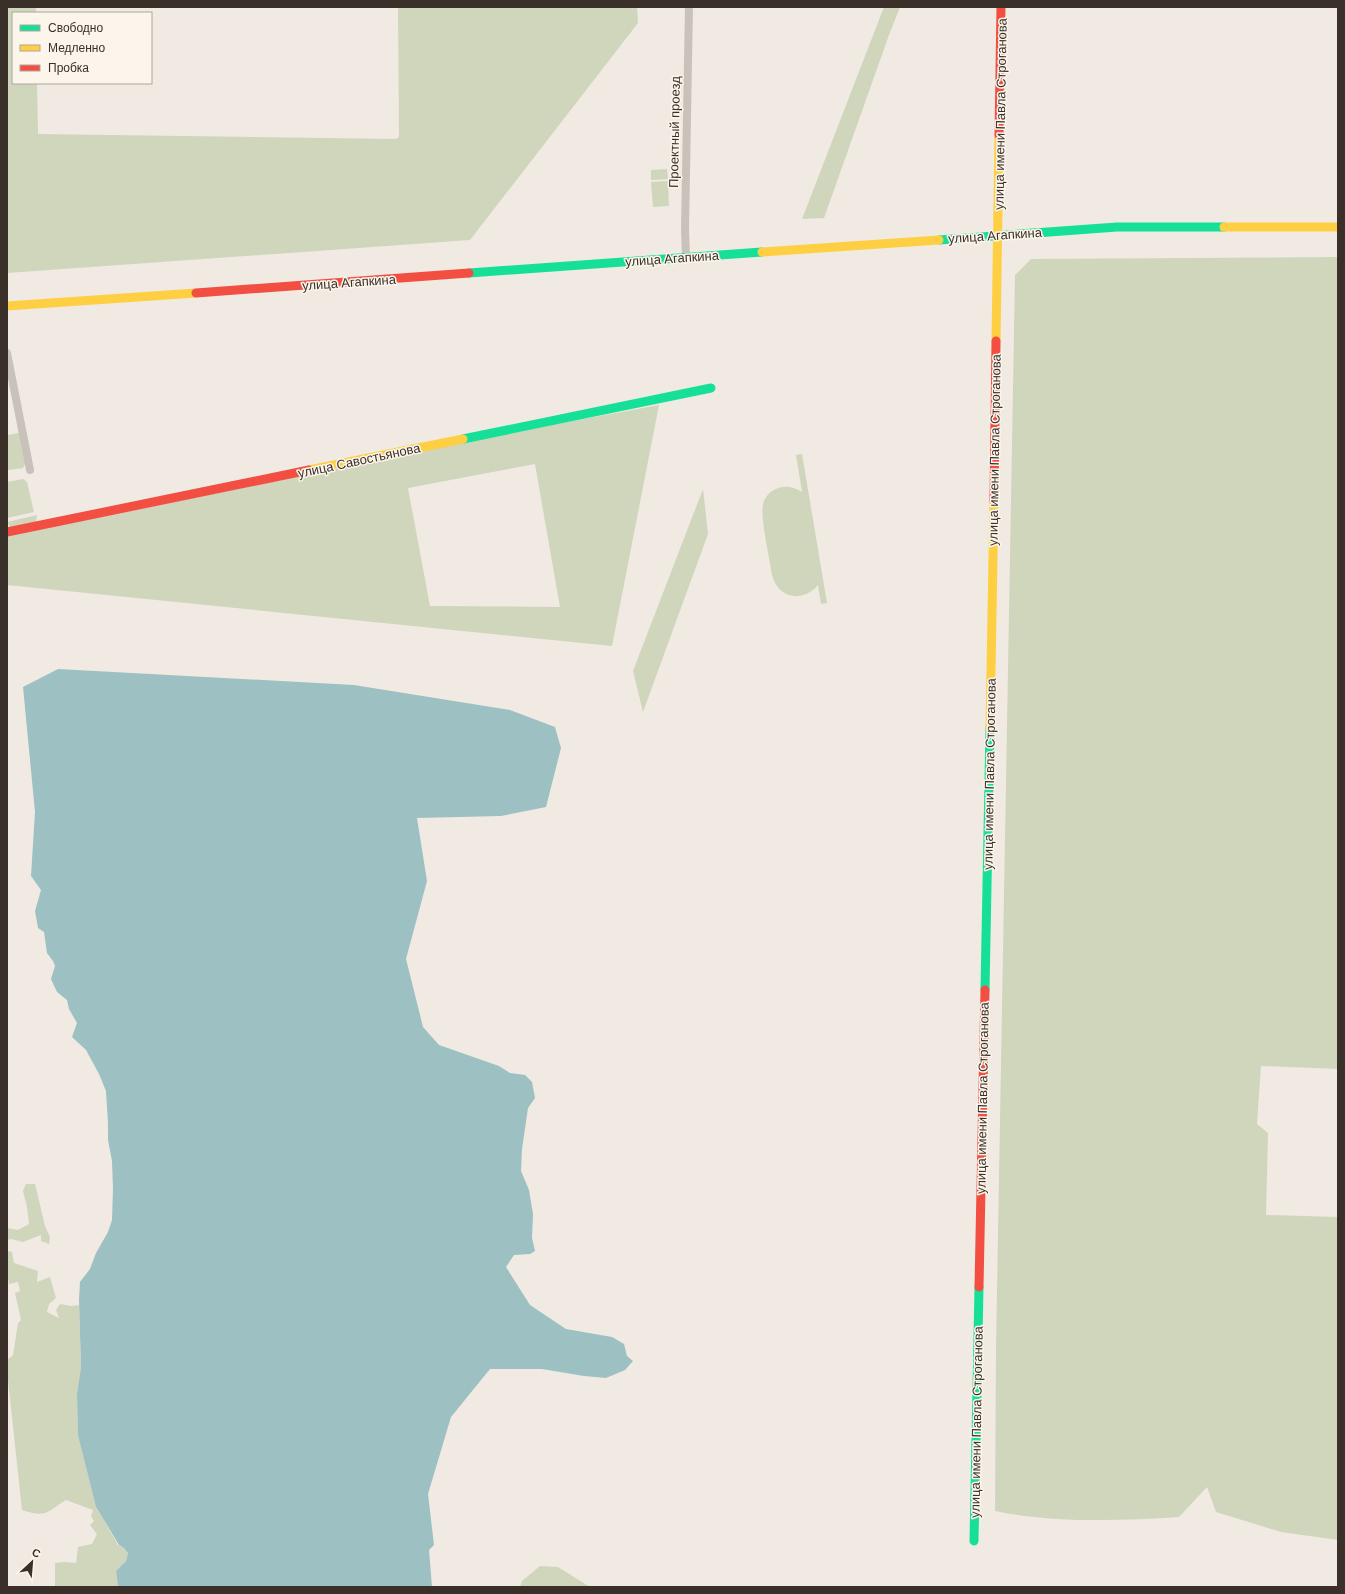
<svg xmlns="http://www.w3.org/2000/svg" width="1345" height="1594" font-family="'DM Sans',sans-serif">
<rect width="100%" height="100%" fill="#f0eae3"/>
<g fill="#cfd6bc" fill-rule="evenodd">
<path d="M7 7H36V13H13V83H37L38 134 396 139 399 137 398 7H637L638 23 470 240 7 273Z"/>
<path d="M884 7H900L889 35 824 218 802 219Z"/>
<path d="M667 169 668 179 651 180V170Z"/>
<path d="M668 181 669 206 653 207 651 182Z"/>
<path d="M1338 257V1069L1261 1066 1257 1124 1268 1133 1266 1215 1338 1217V1540L1281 1532 1216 1512 1207 1487 1179 1517C1119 1521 1054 1523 995 1511L996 1347 1015 275 1031 259Z"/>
<path d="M659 405 612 646 7 585V536L551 425ZM535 464 560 607 430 606 408 488Z"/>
<path d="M19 433 25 464 23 468 9 470 7 469V435Z"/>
<path d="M802 454 827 603 821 604 818 585C803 603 778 599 772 575 770 560 760 518 763 505 764 498 769 492 776 489 785 485 794 487 802 492L796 455Z"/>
<path d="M23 479 27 482 34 512 7 518V482Z"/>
<path d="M703 489 708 534 643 712 633 671Z"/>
<path d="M37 515 36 522 10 527 7 522Z"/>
<path d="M26 1184H35L45 1226 50 1237 49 1244 41 1241V1235L23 1242 11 1239 7 1240V1228L18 1230 29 1224 27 1207 23 1191Z"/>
<path d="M7 1251 12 1252 14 1263 38 1271 37 1282 50 1277 56 1298 49 1304 47 1312 59 1318 56 1310 60 1304 71 1306 79 1305 81 1367 77 1394 78 1433 96 1507 118 1545 124 1548 128 1553 126 1561 116 1571 118 1587H55V1563L65 1562 76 1563 78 1547 92 1544 97 1534 90 1525 94 1521 91 1516 93 1510 66 1500C45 1513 47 1518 22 1510L7 1371V1360L13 1355 18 1323 21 1320 15 1293 20 1291 18 1282 9 1284 7 1271Z"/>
<path d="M540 1566 558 1567 590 1587H520L522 1581Z"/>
</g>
<path fill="#9dc0c2" d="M58 669 354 685 510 710 555 727 561 748 546 807 501 816 417 818 427 881 406 959 423 1027 439 1045 499 1066 510 1073 525 1075 532 1082 535 1098 528 1108 522 1149 521 1171 529 1190 533 1214 532 1238 535 1251 530 1254 514 1255 506 1267 530 1305 566 1329 612 1337 624 1344 627 1356 633 1361 625 1370 606 1378 584 1376 542 1369H490L451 1417 428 1494 434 1545 429 1550 432 1587H118L116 1571 126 1561 128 1553 124 1548 119 1545 96 1507 78 1435 77 1394 81 1367 79 1300 80 1282 90 1269 96 1253 108 1232 112 1220 113 1189 112 1161 108 1140V1123L106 1091 99 1074 86 1050 72 1037 77 1023 69 1009 67 1000 57 992 51 979 55 966 53 961 47 953 44 932 38 928 35 911 41 890 31 876 35 812 23 687Z"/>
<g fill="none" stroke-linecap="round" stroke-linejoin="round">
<g stroke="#c9c2bb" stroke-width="8">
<path d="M686 258 685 228 689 7"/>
<path d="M7 353 30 470"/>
</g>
<g stroke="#16e098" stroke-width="9">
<path d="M939 240 1117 227H1224"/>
<path d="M469 273 762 252"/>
<path d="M463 439 711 388"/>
<path d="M985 990 990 728"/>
<path d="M974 1541 979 1287"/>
</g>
<g stroke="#ffcf43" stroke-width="9">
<path d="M1224 227H1338"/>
<path d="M762 252 939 240"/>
<path d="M7 306 196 293"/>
<path d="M996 341 999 135"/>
<path d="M309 470 463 439"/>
<path d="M990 728 994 501"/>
</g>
<g stroke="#f24e42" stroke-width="9">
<path d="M999 135 1001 7"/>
<path d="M196 293 469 273"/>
<path d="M994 501 996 341"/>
<path d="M7 532 309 470"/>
<path d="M979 1287 985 990"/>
</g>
</g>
<g text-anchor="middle" stroke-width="3" stroke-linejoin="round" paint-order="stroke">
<g font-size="13" fill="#3a3029" stroke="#fbf5eb">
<text transform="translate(1000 114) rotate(-89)" y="5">улица имени Павла Строганова</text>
<text transform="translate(674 132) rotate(-89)" y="5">Проектный проезд</text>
<text transform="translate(995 235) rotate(-4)" y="5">улица Агапкина</text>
<text transform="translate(672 258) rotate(-4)" y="5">улица Агапкина</text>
<text transform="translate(349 282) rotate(-4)" y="5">улица Агапкина</text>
<text transform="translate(994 450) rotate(-89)" y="5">улица имени Павла Строганова</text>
<text transform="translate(359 460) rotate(-12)" y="5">улица Савостьянова</text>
<text transform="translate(989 774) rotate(-89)" y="5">улица имени Павла Строганова</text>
<text transform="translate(982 1098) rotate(-89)" y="5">улица имени Павла Строганова</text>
<text transform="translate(976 1422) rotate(-89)" y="5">улица имени Павла Строганова</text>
</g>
</g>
<rect width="1345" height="1594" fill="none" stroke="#3a3029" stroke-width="16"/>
<rect x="12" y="12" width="140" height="72" fill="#fbf5eb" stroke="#aea69d"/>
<rect x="20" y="25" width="20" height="6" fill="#16e098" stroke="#aea69d"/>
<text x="48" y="32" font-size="12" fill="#3a3029">Свободно</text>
<rect x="20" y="45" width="20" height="6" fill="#ffcf43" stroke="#aea69d"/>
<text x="48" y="52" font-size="12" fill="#3a3029">Медленно</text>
<rect x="20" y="65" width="20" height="6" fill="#f24e42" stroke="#aea69d"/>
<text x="48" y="72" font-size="12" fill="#3a3029">Пробка</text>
<g transform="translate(32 1562) rotate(26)" stroke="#fbf5eb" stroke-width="3" paint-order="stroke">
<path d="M0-3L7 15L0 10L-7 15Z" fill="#3a3029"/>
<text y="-6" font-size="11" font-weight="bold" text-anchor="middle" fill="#3a3029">С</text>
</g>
</svg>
